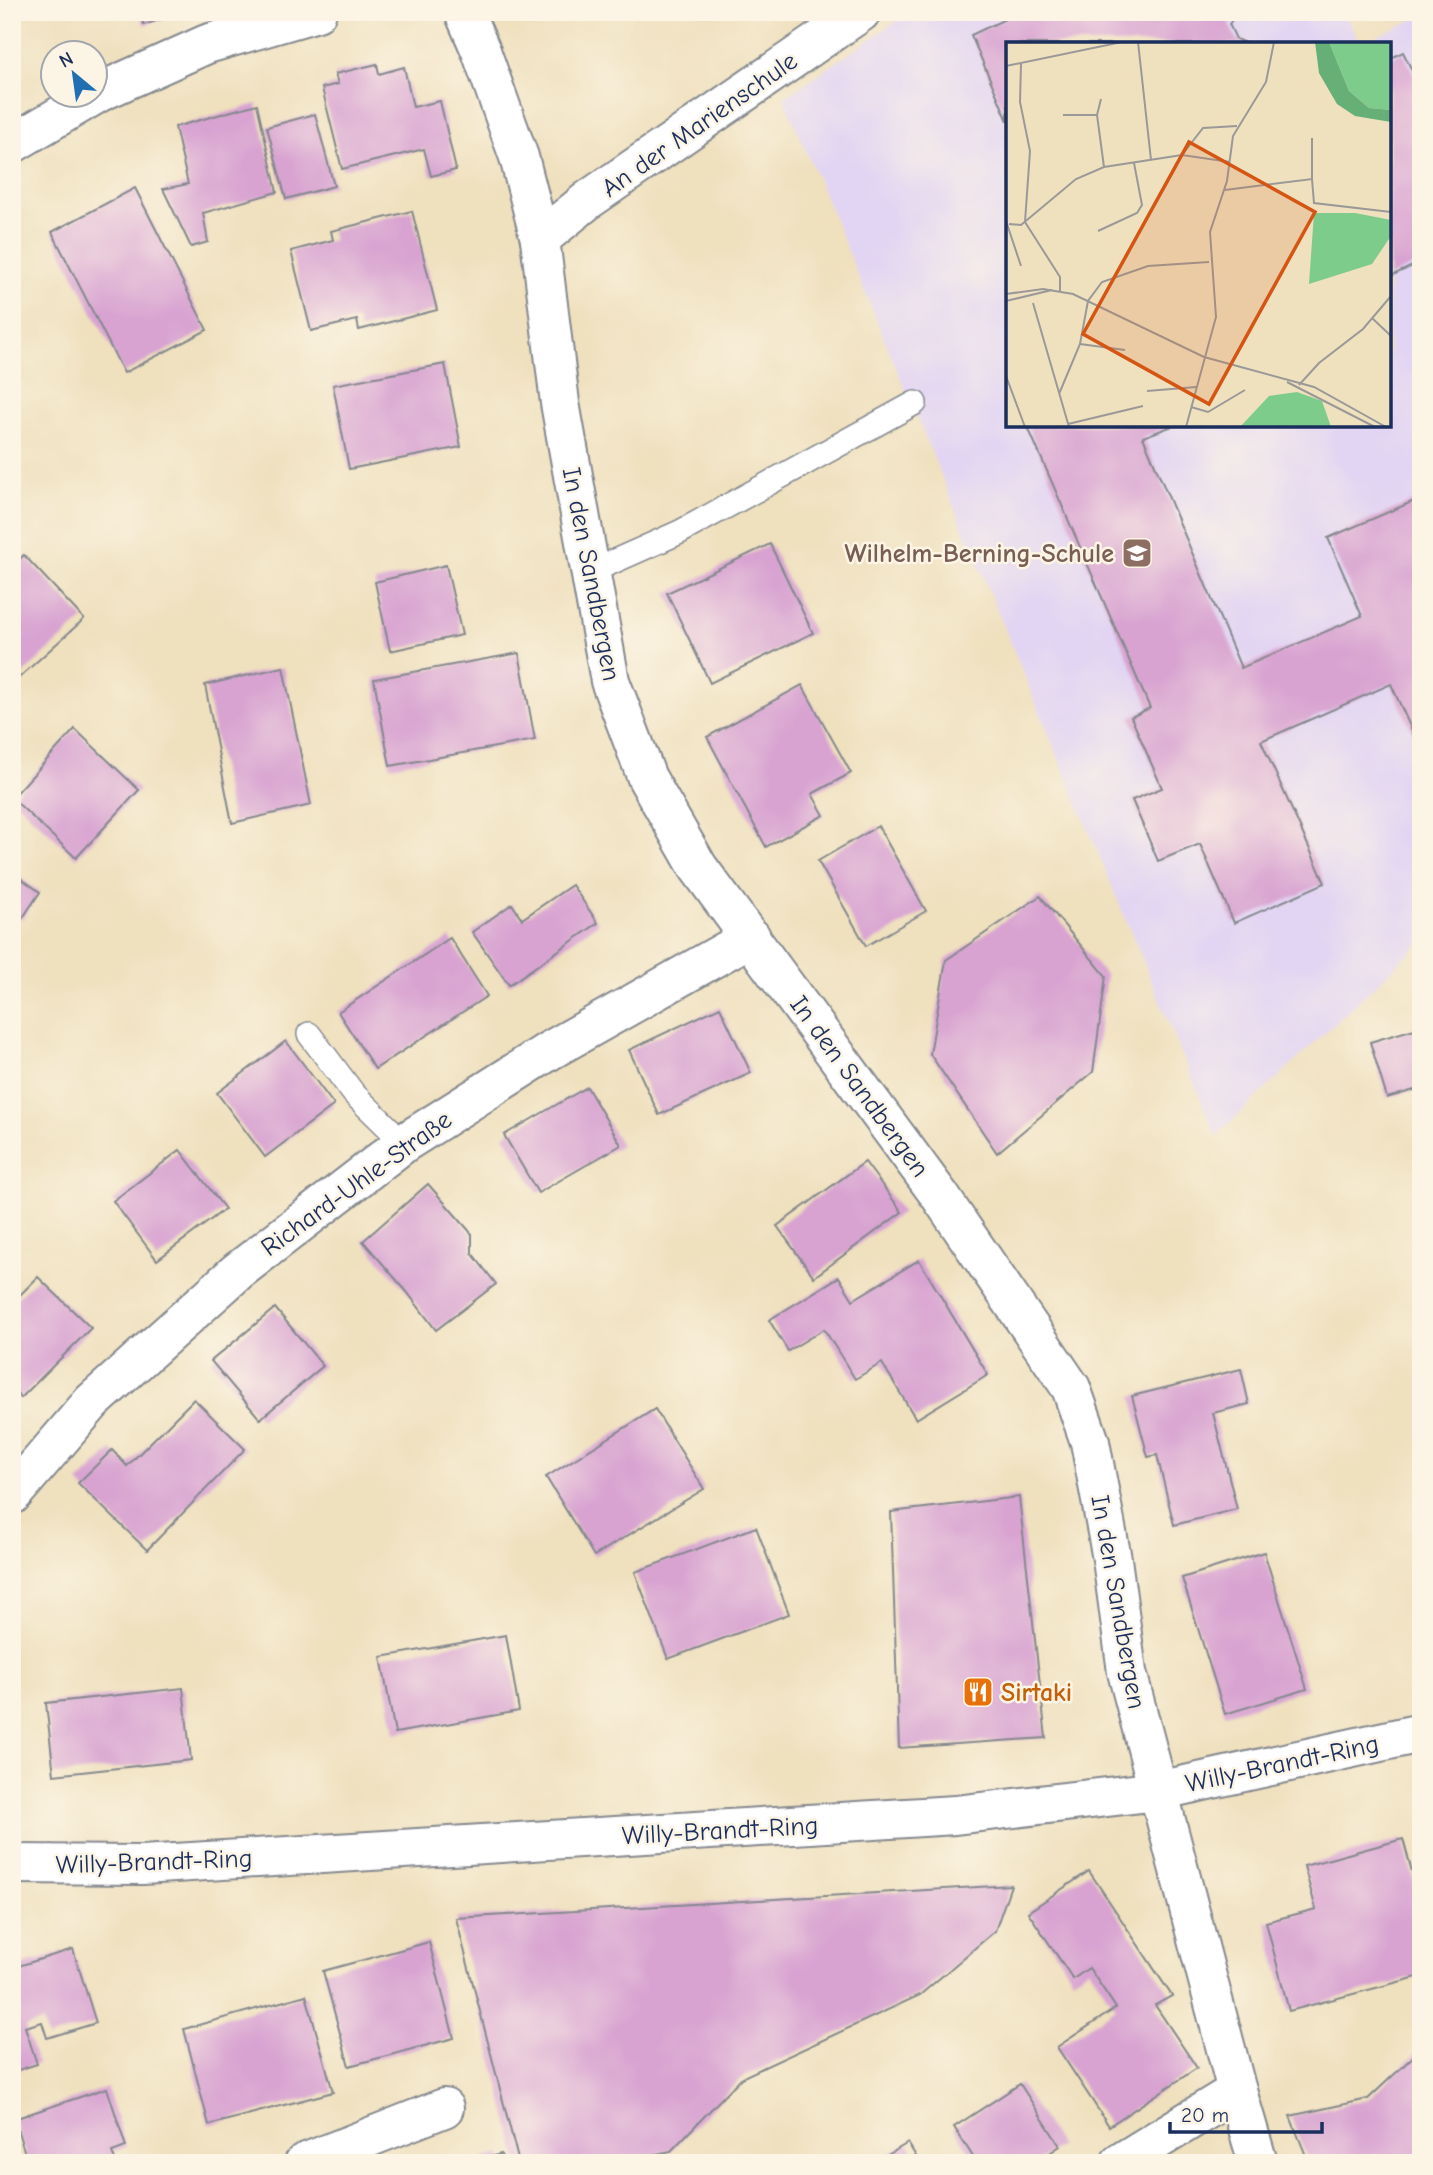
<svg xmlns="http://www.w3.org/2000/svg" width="1433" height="2175" font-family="'Comic Neue',sans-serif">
<rect width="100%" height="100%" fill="#fcf5e5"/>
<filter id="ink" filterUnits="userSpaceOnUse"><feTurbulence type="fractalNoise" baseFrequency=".0143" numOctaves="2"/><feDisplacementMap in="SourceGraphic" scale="14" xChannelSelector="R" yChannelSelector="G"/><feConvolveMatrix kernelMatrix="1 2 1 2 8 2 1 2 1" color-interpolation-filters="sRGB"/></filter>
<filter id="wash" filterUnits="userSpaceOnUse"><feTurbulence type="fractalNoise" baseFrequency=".00686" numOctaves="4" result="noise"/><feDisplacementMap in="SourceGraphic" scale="28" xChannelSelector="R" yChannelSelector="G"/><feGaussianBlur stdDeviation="1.57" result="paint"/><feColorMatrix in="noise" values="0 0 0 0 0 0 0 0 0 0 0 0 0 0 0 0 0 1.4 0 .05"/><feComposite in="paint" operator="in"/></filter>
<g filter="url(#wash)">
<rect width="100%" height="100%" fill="#efe0be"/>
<path fill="#e2d4f3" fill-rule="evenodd" d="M910 12H1344L1360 44 1421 16V942L1216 1136 784 98ZM1008 44H1389V425H1008Z"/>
<g id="blocks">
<g fill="#d8a3d1">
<path d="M139 12H180V13L144 25Z"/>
<path d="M1020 12H1234L1235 16 1229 24 1236 39 1247 44H1008V121L971 35Z"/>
<path d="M1403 52 1421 89V262L1389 277V59Z"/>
<path d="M377 64 379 74 404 67 413 107 440 101 456 170 431 176 424 149 342 169 322 88 338 84 335 74Z"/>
<path d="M257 104 277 192 203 213 208 242 191 247 163 189 188 184 175 127Z"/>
<path d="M315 114 334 186 286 199 267 127Z"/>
<path d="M135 188 207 330 124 373 52 232Z"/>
<path d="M412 211 437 310 359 330 357 320 311 331 291 251 333 240 331 231Z"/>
<path d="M445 364 461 447 349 469 333 385Z"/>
<path d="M1027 425H1175L1143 437 1241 668 1362 616 1328 538 1421 498V751L1391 684 1261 741 1325 883 1234 923 1200 844 1158 861 1132 800 1162 788 1131 717 1150 708Z"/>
<path d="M770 544 813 633 710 683 667 593Z"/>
<path d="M24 555 84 619 12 684V566Z"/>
<path d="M446 565 462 635 390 651 375 582Z"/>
<path d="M519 653 535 740 390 766 374 679Z"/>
<path d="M283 667 311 805 232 823 205 685Z"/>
<path d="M802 685 851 773 812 794 824 815 766 847 707 737Z"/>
<path d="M75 729 139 790 76 858 12 798Z"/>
<path d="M878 826 926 911 866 946 818 861Z"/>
<path d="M12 872 40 892 22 919 12 912Z"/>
<path d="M572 885 598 923 509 985 472 932 512 904 522 919Z"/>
<path d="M1040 896 1106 976 1093 1072 997 1153 930 1054 946 960Z"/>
<path d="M450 938 487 996 375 1069 338 1012Z"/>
<path d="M720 1007 751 1073 659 1115 629 1050Z"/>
<path d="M1421 1027V1088L1387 1098 1370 1042Z"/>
<path d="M286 1041 334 1105 265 1157 217 1093Z"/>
<path d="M587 1087 621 1145 538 1193 504 1135Z"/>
<path d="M180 1150 225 1209 157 1260 113 1201Z"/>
<path d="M865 1162 902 1212 814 1277 777 1226Z"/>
<path d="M428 1184 472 1234V1253L496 1284 436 1330 407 1292 363 1241Z"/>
<path d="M919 1260 988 1375 916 1419 882 1363 855 1379 824 1329 788 1351 769 1320 839 1277 853 1300Z"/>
<path d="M38 1277 91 1328 21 1398 12 1389V1303Z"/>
<path d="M275 1308 323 1366 260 1419 211 1361Z"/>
<path d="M1241 1369 1249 1404 1213 1413 1237 1509 1174 1525 1157 1455 1148 1457 1132 1396Z"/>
<path d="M194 1399 245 1449 147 1550 78 1483 112 1450 127 1466Z"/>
<path d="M655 1409 704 1489 594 1556 546 1477Z"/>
<path d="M1019 1497 1046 1738 899 1748 891 1512Z"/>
<path d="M756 1527 789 1614 668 1659 635 1572Z"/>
<path d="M1264 1552 1307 1689 1225 1714 1182 1578Z"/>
<path d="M506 1635 519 1711 395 1733 381 1657Z"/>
<path d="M183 1688 191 1760 54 1775 46 1703Z"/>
<path d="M1403 1839 1421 1905V1976L1289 2011 1266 1922 1316 1909 1304 1866Z"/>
<path d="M1089 1871 1172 1996 1155 2005 1197 2068 1109 2126 1057 2047 1116 2008 1089 1968 1073 1979 1028 1912Z"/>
<path d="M1011 1885 995 1931 920 1995 741 2078 671 2151 612 2163H519L456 1918Z"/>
<path d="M429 1942 454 2038 349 2066 323 1971Z"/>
<path d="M73 1949 96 2023 47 2038 42 2022 25 2027 37 2064 12 2072V1968Z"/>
<path d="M306 1995 333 2092 209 2125 184 2029Z"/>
<path d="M1418 2052 1421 2054V2163H1309L1290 2116 1368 2099Z"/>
<path d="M1020 2084 1060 2146 1035 2163H977L954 2127Z"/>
<path d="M107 2088 126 2147 112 2152 116 2163H28L14 2119Z"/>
<path d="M908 2143 920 2163H874Z"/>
<path d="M501 2154 503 2163H470V2162Z"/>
</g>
</g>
</g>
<g filter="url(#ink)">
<use href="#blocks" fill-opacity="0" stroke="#85888e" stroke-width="2"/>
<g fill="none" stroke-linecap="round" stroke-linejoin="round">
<g stroke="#85888e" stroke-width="26">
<g id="lane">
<path d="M590 572 680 532 915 403"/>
<path d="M309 1034 354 1094 404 1143"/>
</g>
</g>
<g stroke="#85888e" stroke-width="42">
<g id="street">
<path d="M464 12 481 51 519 157 540 239 560 403 610 681 647 778 698 867 940 1196 1071 1388 1090 1442 1112 1559 1127 1672 1237 2091 1258 2163"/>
<path d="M12 144 100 92 207 44 317 12"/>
<path d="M540 239 588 200 861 12"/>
<path d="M12 1495 92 1402 238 1271 404 1143 549 1051 751 937"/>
<path d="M304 2163 444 2108"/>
<path d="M1120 2163 1237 2091"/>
</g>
</g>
<g stroke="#85888e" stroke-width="42">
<path id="secondary" d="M12 1864 142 1865 955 1815 1158 1791 1421 1733"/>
</g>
<use href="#lane" stroke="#fff" stroke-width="23"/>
<use href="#street" stroke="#fff" stroke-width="38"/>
<use href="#secondary" stroke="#fff" stroke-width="38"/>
</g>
</g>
<defs>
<g id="school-square" transform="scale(1.575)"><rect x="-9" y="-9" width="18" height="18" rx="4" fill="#8d6e63" stroke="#fcf5e5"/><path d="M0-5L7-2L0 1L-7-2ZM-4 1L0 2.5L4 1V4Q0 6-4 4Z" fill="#fff"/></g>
<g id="restaurant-square" transform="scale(1.575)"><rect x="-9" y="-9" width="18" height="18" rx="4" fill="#e8710a" stroke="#fcf5e5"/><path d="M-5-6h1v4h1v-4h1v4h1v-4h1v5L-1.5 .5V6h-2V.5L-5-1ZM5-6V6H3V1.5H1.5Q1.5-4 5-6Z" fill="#fff"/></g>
</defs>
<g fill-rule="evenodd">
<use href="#school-square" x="1137" y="553"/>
<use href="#restaurant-square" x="978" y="1692"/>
</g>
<g text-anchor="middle" stroke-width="5" stroke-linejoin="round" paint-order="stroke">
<g font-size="26" fill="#1b2f5e" stroke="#fcf5e5">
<text transform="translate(699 124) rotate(-35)" y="9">An der Marienschule</text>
<text transform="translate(592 574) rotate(79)" y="9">In den Sandbergen</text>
<text transform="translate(860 1086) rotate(54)" y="9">In den Sandbergen</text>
<text transform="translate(356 1183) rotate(-36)" y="9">Richard-Uhle-Straße</text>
<text transform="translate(1119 1602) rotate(80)" y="9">In den Sandbergen</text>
<text transform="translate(1282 1763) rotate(-12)" y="9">Willy-Brandt-Ring</text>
<text transform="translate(720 1830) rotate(-3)" y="9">Willy-Brandt-Ring</text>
<text transform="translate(154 1861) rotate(-2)" y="9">Willy-Brandt-Ring</text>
</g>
<g font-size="26" font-weight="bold" fill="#785e54" stroke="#fcf5e5" text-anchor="end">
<text x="1114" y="562">Wilhelm-Berning-Schule</text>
</g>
<g font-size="26" font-weight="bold" fill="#c56008" stroke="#fcf5e5" text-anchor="start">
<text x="1001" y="1701">Sirtaki</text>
</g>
</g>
<g transform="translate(1006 42)">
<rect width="385" height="385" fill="#efe0be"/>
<path d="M323 0H385V68L363 66 343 49ZM308 171H349L385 178V194L366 222 303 242ZM291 350 316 359 325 385H234L263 354Z" fill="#7dcc8b"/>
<path d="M309 0H323L343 49 363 66 385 68V80L349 74 331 62 313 31Z" fill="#66b077"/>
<path fill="none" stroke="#9a9998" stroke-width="2" d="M132 0 145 118M15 22 14 60 24 109 19 180 54 235V249M0 24 116 0M95 57 91 73 98 125M57 73H91M176 113 197 86 231 84M306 137V96M219 148 306 137 308 161 385 170M0 179 15 224M3 182 15 183 70 137 98 125 176 113 224 120M92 189 131 171 136 163 128 121M0 252 37 247 67 252 198 315 308 345 380 385M0 259 46 248M27 261 63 385M366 276 385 294M74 302 119 308M0 334 19 385M281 340 369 385M293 343 313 321 357 287 385 254M141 349 190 345M53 352 74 302 82 259 96 240 142 224 203 220M185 365 202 370 239 348M62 382 137 364M180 385 210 275 204 190 221 139 227 94 260 40 268 0"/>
<path fill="#d45514" fill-opacity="0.15" stroke="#d45514" stroke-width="3.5" d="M183 100 309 170 203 362 77 292Z"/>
<rect width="385" height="385" fill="none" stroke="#1b2f5e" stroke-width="3.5"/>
</g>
<rect width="1433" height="2175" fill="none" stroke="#fcf5e5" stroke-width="42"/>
<g transform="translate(74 74) rotate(331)"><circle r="33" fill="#fcf5e5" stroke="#a2a6af" stroke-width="2"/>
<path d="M0-5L12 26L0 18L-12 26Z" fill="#1f6fb2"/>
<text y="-10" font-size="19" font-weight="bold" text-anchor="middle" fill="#1b2f5e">N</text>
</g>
<path d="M1170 2122v10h152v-10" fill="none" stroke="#1b2f5e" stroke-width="3.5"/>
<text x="1181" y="2122" font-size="21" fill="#1b2f5e" stroke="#fcf5e5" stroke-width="5" paint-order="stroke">20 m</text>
</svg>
